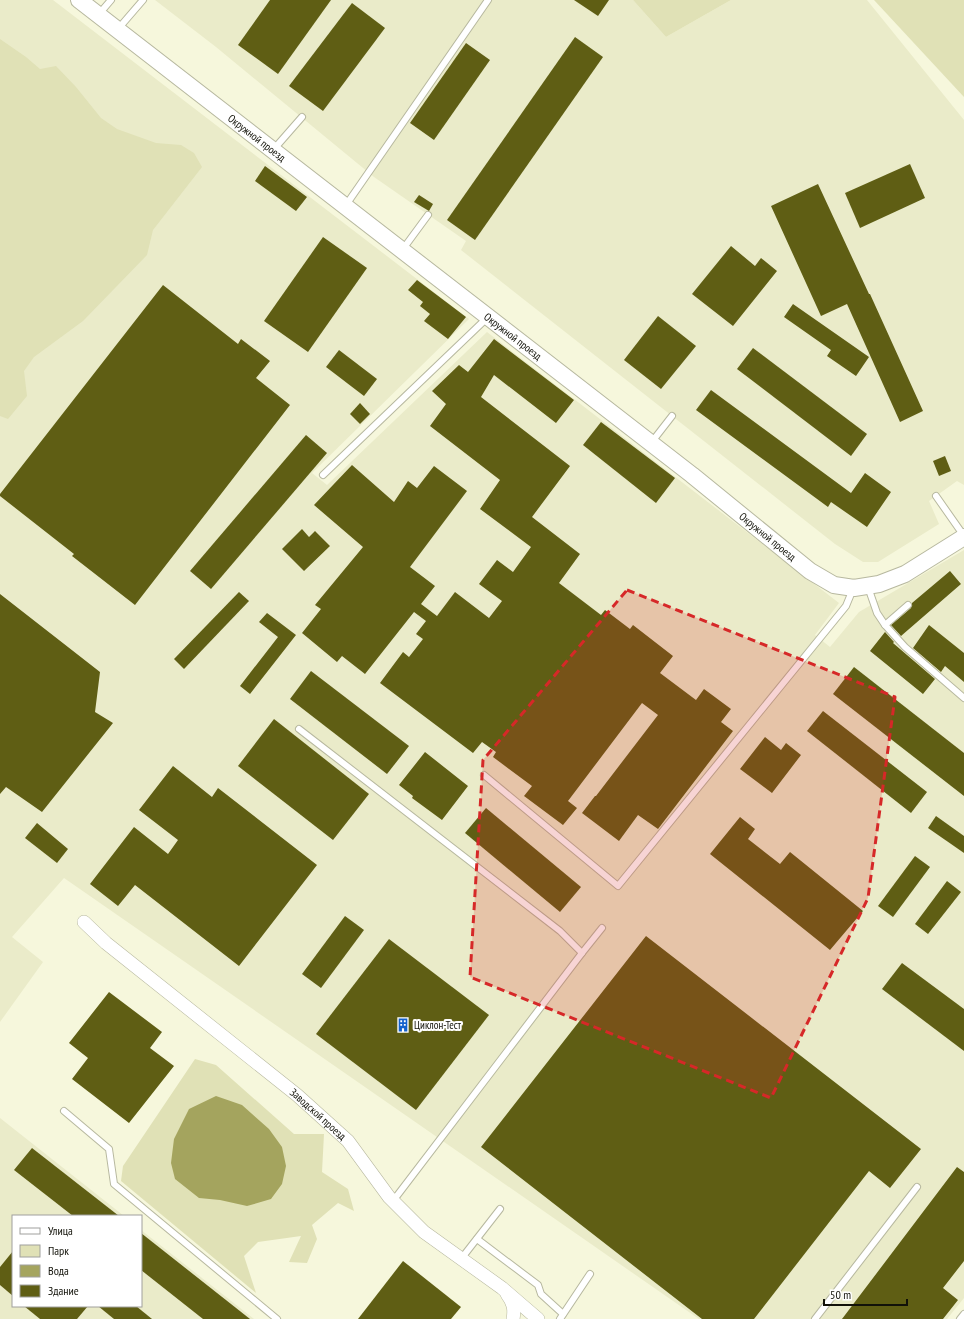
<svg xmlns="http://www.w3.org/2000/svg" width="964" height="1319" font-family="'PT Sans Narrow',sans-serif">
<rect width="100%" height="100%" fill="#f6f7dc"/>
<g fill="#eaebc9">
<path d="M0 0H53L469 319 312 473 327 485 487 332 839 603 815 635 830 647 859 612 964 550V1298L947 1319H699L64 878 12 937 43 962 0 1022Z"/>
<path d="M155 0H633L666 37 731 0H867L964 120V485L957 481 929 501 939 524 878 562H863L835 544 461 250 466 241 374 177 216 47Z"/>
<path d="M0 1118 124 1216H13V1306H141V1230L254 1319H0Z"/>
</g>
<g fill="#e0e1b6">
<path d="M633 0H731L666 37Z"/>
<path d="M874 0H964V97Z"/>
<path d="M0 39 26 57 40 69 56 66 76 87 101 118 117 129 156 143 181 145 194 153 202 167 153 230 147 255 83 321 34 357 24 371 27 396 8 419 0 416Z"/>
<path d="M195 1059 216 1065 294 1134H324L322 1172 348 1189 354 1211 338 1203 312 1225 317 1239 307 1263 289 1262 301 1236 258 1242 244 1256 256 1293 121 1181 123 1166Z"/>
</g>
<path fill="#a4a45e" d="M216 1096 242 1105 269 1129 282 1147 286 1166 282 1184 271 1199 247 1206 220 1200 199 1198 175 1179 171 1163 174 1139 189 1109Z"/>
<g fill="#5f5e14">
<path d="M270 0H331L278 74 238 45Z"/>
<path d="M574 0H609L598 16Z"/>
<path d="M352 3 385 28 323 111 289 86Z"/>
<path d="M575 37 603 57 475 240 447 220Z"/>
<path d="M466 43 490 60 434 140 410 123Z"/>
<path d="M910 164 925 198 860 228 845 193Z"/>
<path d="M265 166 307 197 296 211 255 181Z"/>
<path d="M818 184 869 294H870L923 411 900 422 847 304 821 316 771 206Z"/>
<path d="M419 195 433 204 429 211 414 202Z"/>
<path d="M323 237 367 268 308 352 264 321Z"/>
<path d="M731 246 755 266 761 258 777 271 733 326 692 294Z"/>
<path d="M417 280 466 317 448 339 424 321 430 314 420 306 423 302 408 290Z"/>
<path d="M163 285 238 344 241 339 270 361 256 378 290 405 135 605 72 556 74 554 0 496V494Z"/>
<path d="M793 304 869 357 856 376 827 356 831 350 784 317Z"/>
<path d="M658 316 696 346 661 389 624 360Z"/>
<path d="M494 339 574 400 556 423 494 375 481 397 570 466 532 517 580 554 559 583 601 615 605 610 630 629 633 625 673 656 660 673 696 700 704 689 731 709 721 722 733 731 658 829 638 815 619 841 582 813 595 796H596L658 715 642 703 568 801 577 808 563 825 524 796 532 786 493 757 496 752 482 742 473 753 380 683 403 652 409 657 423 639 416 634 426 621 414 612 365 674 342 656 337 662 302 633 321 609 315 605 363 547 314 505 352 465 394 502 408 481 417 488 434 466 467 491 410 567 435 586 421 604 437 616 455 592 489 618 502 601 479 584 497 560 513 572 531 547 480 509 500 480 430 426 446 404 432 391 459 365 468 372Z"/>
<path d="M753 348 867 434 851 456 737 369Z"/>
<path d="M339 350 377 379 364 396 326 367Z"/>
<path d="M711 390 851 493 865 473 891 492 867 527 831 502 828 507 696 410Z"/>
<path d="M360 403 370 414 360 424 350 414Z"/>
<path d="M601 422 675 478 656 503 583 445Z"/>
<path d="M306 435 327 453 211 589 190 571Z"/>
<path d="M945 456 951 471 939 476 933 461Z"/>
<path d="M302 529 309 537 315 531 330 546 304 571 282 549Z"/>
<path d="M950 571 961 584 901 636 891 625 911 608 912 603Z"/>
<path d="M239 592 249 601 184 669 174 659Z"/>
<path d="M0 594 100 672 95 712 113 723 42 812 6 787 0 794Z"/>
<path d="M267 613 296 635 250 694 240 686 278 637 259 622Z"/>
<path d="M929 625 964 653V682L945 666 941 672 913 648Z"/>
<path d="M885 632 894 642 893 643 935 679 923 694 870 651Z"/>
<path d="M854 667 964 753V796L833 694Z"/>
<path d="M311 671 409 746 387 774 290 699Z"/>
<path d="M823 711 927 792 911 813 807 731Z"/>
<path d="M274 719 369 794 333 840 238 766Z"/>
<path d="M765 737 781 750 786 743 801 755 772 793 740 769Z"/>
<path d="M425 752 468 786 442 820 412 798 413 796 399 785Z"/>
<path d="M173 766 212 797 218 788 317 865 239 966 135 885 118 906 90 884 134 827 168 854 178 840 139 810Z"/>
<path d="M486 808 581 887 560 912 465 833Z"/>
<path d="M936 816 964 836V853L928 828Z"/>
<path d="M740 817 755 829 748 839 780 864 790 852 863 911 830 950 710 854Z"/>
<path d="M37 823 68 849 57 863 25 838Z"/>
<path d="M915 856 930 867 893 917 878 906Z"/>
<path d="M947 881 961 892 928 934 915 924Z"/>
<path d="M345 916 364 930 321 988 302 974Z"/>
<path d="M646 936 921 1149 890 1188 869 1171 754 1319H702L481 1147Z"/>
<path d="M389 939 489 1015 416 1110 316 1034Z"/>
<path d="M902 963 964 1009V1051L882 989Z"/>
<path d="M109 992 162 1032 150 1048 174 1066 129 1123 72 1079 88 1058 69 1043Z"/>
<path d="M32 1148 119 1216H73L14 1170Z"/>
<path d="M957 1167 964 1172V1261L943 1288 958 1300 943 1319H842Z"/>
<path d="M141 1233 250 1319H203L141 1270Z"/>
<path d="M13 1251V1296L0 1285V1267Z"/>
<path d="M403 1261 461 1307 451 1319H358Z"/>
<path d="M24 1306H88L77 1319H40Z"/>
<path d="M98 1306H136L152 1319H114Z"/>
</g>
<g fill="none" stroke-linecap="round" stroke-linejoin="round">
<g stroke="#b7b89f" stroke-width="8">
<g id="service">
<path d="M99 14 111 0"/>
<path d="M118 29 143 0"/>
<path d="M274 149 302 117"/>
<path d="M346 205 488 0"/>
<path d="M403 249 428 215"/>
<path d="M651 443 672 416"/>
<path d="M323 475 487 318"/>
<path d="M936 496 964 536"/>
<path d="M868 587 877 613 885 625 905 647 964 698"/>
<path d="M885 625 908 605"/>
<path d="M299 729 560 931 582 953 393 1201"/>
<path d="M484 775 618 886 820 638 846 606 853 589"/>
<path d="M582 953 602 928"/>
<path d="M64 1111 109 1149 114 1184 277 1319"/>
<path d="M477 1239 538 1285 541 1294 563 1314"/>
<path d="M461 1259 500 1209"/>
<path d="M560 1319 590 1274"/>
<path d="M815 1319 917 1187"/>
<path d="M960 1319 964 1314"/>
</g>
</g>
<g stroke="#b7b89f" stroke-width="14">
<g id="minor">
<path id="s1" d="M84 922 106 943 297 1095 348 1141 389 1197 424 1232 502 1288 538 1319"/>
<path d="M507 1294C513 1302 515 1309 513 1319"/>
</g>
</g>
<g stroke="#b7b89f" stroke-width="18">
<g id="tertiary">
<path id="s2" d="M79 0 692 475 810 571 834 585 854 588 879 584 905 574 964 537"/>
</g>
</g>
<use href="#service" stroke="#fff" stroke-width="6"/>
<use href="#minor" stroke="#fff" stroke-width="13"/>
<use href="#tertiary" stroke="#fff" stroke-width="16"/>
</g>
<path fill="#d62828" fill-opacity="0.2" stroke="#d62828" stroke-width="3" stroke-dasharray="8 5" stroke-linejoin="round" d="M627 590 895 697 868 898 771 1098 470 977 483 760Z"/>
<defs>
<g id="building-bare" transform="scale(1.08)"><path d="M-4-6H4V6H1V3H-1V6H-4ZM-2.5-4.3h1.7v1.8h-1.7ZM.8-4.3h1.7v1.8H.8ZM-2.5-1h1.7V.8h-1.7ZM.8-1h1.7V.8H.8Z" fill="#1461cc" stroke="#fff" stroke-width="2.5" paint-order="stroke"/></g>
</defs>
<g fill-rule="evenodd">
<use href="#building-bare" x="403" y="1025"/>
</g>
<g text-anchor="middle" stroke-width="4" stroke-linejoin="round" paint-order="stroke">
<g font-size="11" fill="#121209" stroke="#fff">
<text dy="4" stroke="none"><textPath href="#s2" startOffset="225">Окружной проезд</textPath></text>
<text dy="4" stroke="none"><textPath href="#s2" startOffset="549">Окружной проезд</textPath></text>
<text dy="4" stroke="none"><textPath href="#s2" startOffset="873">Окружной проезд</textPath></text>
<text dy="4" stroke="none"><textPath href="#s1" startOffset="303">Заводской проезд</textPath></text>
</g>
<g font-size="11" fill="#121209" stroke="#fff" text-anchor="start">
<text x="414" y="1029">Циклон-Тест</text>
</g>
</g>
<rect x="12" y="1215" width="130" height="92" fill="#ffffff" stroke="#a0a09d"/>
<rect x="20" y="1228" width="20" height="6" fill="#ffffff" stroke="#a0a09d"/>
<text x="48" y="1235" font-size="12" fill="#121209">Улица</text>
<rect x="20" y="1245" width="20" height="12" fill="#e0e1b6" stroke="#a0a09d"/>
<text x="48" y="1255" font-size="12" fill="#121209">Парк</text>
<rect x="20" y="1265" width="20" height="12" fill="#a4a45e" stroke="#a0a09d"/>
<text x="48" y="1275" font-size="12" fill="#121209">Вода</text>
<rect x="20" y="1285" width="20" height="12" fill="#5f5e14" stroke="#a0a09d"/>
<text x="48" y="1295" font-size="12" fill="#121209">Здание</text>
<path d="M824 1299v6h83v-6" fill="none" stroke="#121209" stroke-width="2"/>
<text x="830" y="1299" font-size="12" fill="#121209" stroke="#ffffff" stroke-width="3" paint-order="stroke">50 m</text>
</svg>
